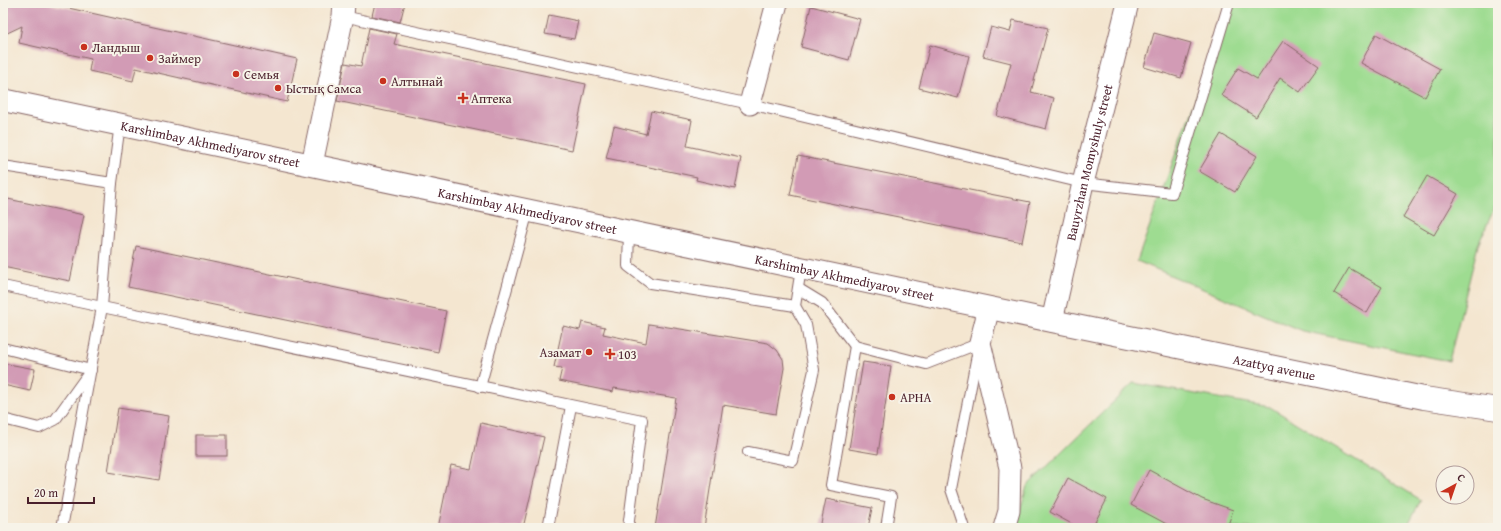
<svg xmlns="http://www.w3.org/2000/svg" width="1501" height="531" font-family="'Gentium Book Plus',serif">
<rect width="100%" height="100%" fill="#f7f3e8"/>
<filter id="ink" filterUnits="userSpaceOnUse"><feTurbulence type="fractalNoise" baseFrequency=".025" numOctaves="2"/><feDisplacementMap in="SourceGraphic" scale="8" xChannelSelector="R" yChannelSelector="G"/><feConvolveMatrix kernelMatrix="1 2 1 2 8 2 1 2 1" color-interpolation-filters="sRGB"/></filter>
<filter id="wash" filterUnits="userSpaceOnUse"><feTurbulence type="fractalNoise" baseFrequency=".012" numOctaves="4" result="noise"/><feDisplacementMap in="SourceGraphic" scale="16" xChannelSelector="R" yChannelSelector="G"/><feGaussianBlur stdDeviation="0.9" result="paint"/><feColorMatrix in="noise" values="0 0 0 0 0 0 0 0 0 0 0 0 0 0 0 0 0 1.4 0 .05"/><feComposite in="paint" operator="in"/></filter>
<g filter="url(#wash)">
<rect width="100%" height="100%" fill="#f4e6d0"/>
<g fill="#9edc91" stroke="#747e5e">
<path d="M1230 3H1498V200L1478 245 1449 361 1302 331 1137 261Z"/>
<path d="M1133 383 1270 407 1421 500 1406 528H1015L1027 486Z"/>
</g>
<g id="blocks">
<g fill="#d29bb5">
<path d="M3 3H46L297 59 287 102 136 68 133 81 89 71 91 59 19 43 22 26 3 35Z"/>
<path d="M375 3H405L400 22 372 16Z"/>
<path d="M811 6 860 19 849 60 801 47Z"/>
<path d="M549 15 578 21 574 39 545 34Z"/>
<path d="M1013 20 1048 28 1031 92 1054 98 1046 129 997 116 1011 63 983 56 991 27 1010 32Z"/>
<path d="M369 28 397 34 394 44 586 84 572 150 337 101 345 63 361 66Z"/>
<path d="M1154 33 1191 43 1181 78 1144 67Z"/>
<path d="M1376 34 1440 69 1425 97 1361 63Z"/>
<path d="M1283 41 1319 66 1300 92 1280 78 1256 117 1221 95 1238 68 1257 79Z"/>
<path d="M930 45 969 56 958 98 919 88Z"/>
<path d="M651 111 692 120 687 146 741 158 735 189 696 180 697 177 606 158 614 126 646 134Z"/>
<path d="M1221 134 1257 156 1235 192 1199 171Z"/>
<path d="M798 156 1030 202 1022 242 790 195Z"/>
<path d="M1427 176 1458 194 1434 235 1403 217Z"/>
<path d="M3 198 84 215 70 281 3 267Z"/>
<path d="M136 246 446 311 438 352 128 287Z"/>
<path d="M1349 268 1382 287 1367 313 1334 293Z"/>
<path d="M582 322 605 327 603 334 646 343 649 324 768 343 777 350 783 359 784 368 776 414 723 405 704 528H655L676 398 614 388 613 392 559 381 562 368 554 367 563 326 580 330Z"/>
<path d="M863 362 891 366 878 454 849 449Z"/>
<path d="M3 363 35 369 30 391 3 385Z"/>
<path d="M118 408 169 416 159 480 108 472Z"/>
<path d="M481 423 544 437 523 528H438L451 465 471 469Z"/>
<rect x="196" y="435" width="31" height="21"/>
<path d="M1149 470 1202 499 1233 510 1227 528H1174L1131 505Z"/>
<path d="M1068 478 1107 499 1092 528H1079L1050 512Z"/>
<path d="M826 499 872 508 868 528H820Z"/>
</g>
</g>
</g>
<g filter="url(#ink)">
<use href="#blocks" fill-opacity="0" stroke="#866565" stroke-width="1"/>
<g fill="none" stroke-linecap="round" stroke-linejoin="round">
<g stroke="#866565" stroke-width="12">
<g id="lane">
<path d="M343 16 750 104 1083 183 1172 193 1229 3"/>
<path d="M120 124 112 183 102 307 642 420 628 528"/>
<path d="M3 166 112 183"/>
<path d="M629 231 628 266 650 283 795 306 801 269"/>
<path d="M3 286 102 307 62 528"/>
<path d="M799 289 822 303 855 346 926 364 980 343"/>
<path d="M855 346 831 485 891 497 886 528"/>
<path d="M3 348 91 370 55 420 39 428 3 419"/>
<path d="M480 387 528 211"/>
<path d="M748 452 793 461 814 370 806 325 795 306"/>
<path d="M548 528 571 406"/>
<path d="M964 528 951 489 977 355"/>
</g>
</g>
<g stroke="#866565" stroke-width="23">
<g id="street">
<path d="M750 104 777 3"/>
<path d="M312 164 343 16 344 3"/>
<path d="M989 308 980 343 1010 468 1009 511 1004 528"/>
<path id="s1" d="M1052 321 1083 183 1128 3"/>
</g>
</g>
<g stroke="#866565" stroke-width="24">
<g id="primary">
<path id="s2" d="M3 100 1052 321 1424 398 1498 409"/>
</g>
</g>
<use href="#lane" stroke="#fff" stroke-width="10"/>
<use href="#street" stroke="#fff" stroke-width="21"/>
<use href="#primary" stroke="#fff" stroke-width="22"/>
</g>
</g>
<g fill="#c8321e" stroke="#f7f3e8" stroke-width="1.5">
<circle cx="84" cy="47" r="4"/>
<circle cx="150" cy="58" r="4"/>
<circle cx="236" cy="74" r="4"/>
<circle cx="383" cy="81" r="4"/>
<circle cx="278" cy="88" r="4"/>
<path d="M461 92h4v4h4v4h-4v4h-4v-4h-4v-4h4z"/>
<circle cx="589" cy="352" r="4"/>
<path d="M608 348h4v4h4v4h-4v4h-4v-4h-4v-4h4z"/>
<circle cx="892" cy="397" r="4"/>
</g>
<g text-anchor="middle" stroke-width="4" stroke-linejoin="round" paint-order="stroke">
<g font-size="13" fill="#4a1f2b" stroke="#f7f3e8" text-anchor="start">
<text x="92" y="52">Ландыш</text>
<text x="158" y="63">Займер</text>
<text x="244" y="79">Семья</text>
<text x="391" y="86">Алтынай</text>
<text x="286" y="93">Ыстық Самса</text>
<text x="471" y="103">Аптека</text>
<text x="581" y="357" text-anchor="end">Азамат</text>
<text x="618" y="359">103</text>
<text x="900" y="402">АРНА</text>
</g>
<g font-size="13" fill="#4a1f2b" stroke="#f7f3e8">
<text dy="5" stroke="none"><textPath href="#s2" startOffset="212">Karshimbay Akhmediyarov street</textPath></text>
<text dy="5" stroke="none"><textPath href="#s1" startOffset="163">Bauyrzhan Momyshuly street</textPath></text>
<text dy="5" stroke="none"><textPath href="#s2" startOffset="536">Karshimbay Akhmediyarov street</textPath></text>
<text dy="5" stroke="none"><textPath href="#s2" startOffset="860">Karshimbay Akhmediyarov street</textPath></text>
<text dy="5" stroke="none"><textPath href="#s2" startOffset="1299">Azattyq avenue</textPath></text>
</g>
</g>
<rect width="1501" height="531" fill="none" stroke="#f7f3e8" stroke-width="16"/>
<g transform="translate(1455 485) rotate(40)"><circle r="19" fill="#f7f3e8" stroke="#b29e9c"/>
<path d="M0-3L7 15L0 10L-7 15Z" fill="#c8321e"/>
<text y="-6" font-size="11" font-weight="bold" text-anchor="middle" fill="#4a1f2b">С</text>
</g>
<path d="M28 497v6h66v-6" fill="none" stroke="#4a1f2b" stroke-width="2"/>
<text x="34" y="497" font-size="12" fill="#4a1f2b" stroke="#f7f3e8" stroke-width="3" paint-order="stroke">20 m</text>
</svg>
